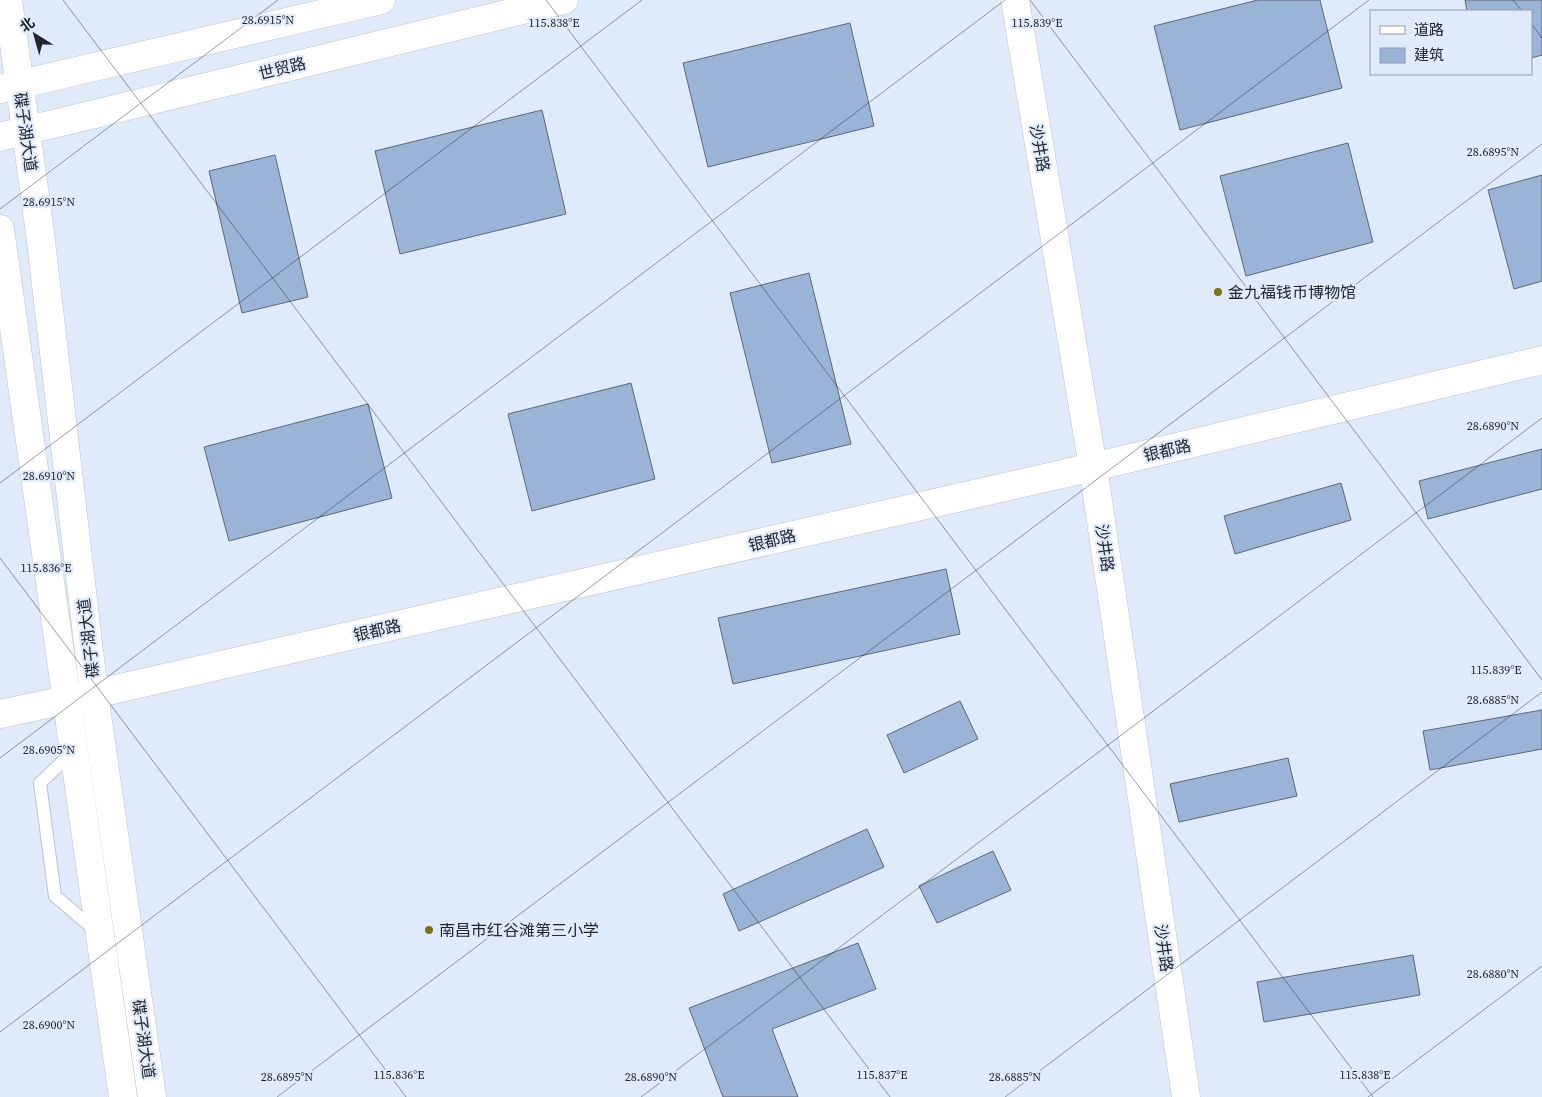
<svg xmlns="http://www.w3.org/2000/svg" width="1542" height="1097" font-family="'Source Serif 4','Noto Sans SC',serif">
<rect width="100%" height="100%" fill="#dfebfa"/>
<g fill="#99b4d6" stroke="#5e6875">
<path d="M1258 0H1320L1342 88 1180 130 1154 26Z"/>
<path d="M1465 0H1542V55L1531 58V11H1467Z"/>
<path d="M850 23 874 126 708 167 683 63Z"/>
<path d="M542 110 566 214 400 254 375 151Z"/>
<path d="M1348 143 1373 242 1246 276 1220 176Z"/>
<path d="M275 155 308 297 242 313 209 171Z"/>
<path d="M1542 175V281L1514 289 1488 190Z"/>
<path d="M809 273 851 444 772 463 730 293Z"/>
<path d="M631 383 655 479 532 511 508 414Z"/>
<path d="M368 404 392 498 229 541 204 447Z"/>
<path d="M1542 449V489L1428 519 1419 481Z"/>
<path d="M1341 483 1351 520 1235 554 1224 516Z"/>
<path d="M946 569 960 634 733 684 718 618Z"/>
<path d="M960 701 978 739 904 773 887 735Z"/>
<path d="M1542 710V749L1430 770 1423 731Z"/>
<path d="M1288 758 1297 796 1179 822 1170 784Z"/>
<path d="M867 829 884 867 739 931 723 894Z"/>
<path d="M993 851 1011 890 937 923 919 886Z"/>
<path d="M858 943 876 989 772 1029 798 1097H723L689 1008Z"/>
<path d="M1413 955 1420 995 1264 1022 1257 982Z"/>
</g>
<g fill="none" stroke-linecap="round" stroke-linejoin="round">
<g stroke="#b8c4d2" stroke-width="14">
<path id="service" d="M74 751 40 783 55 896 96 931"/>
</g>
<g stroke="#b8c4d2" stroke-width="29">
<g id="tertiary">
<path d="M1015 0 1093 467 1186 1097"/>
<path d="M0 714 94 694 1093 467 1542 360"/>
</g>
</g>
<g stroke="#b8c4d2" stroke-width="29">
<g id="secondary">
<path d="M8 0 40 233 94 694 152 1097"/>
<path d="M0 89 381 0"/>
<path d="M0 137 564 0"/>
<path d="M0 229 123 1097"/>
</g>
</g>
<use href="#service" stroke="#fff" stroke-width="12"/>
<use href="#tertiary" stroke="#fff" stroke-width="28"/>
<use href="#secondary" stroke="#fff" stroke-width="28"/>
</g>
<path fill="none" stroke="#22262c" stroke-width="1" stroke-opacity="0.45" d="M63 0 890 1097M546 0 1373 1097M1030 0 1542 680M1513 0 1522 11M1531 23 1542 38M0 209 278 0M0 483 642 0M0 558 406 1097M0 758 1005 0M0 1032 1369 0M277 1097 1542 144M641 1097 1542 418M1005 1097 1542 692M1368 1097 1542 966"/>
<g fill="#7a7316" stroke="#dfebfa" stroke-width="2">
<circle cx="1218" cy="292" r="5"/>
<circle cx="429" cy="930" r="5"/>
</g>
<g text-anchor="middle" stroke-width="4.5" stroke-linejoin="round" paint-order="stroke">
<g font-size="16" fill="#22262c" stroke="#dfebfa">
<text transform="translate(282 68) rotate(-14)" y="6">世贸路</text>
<text transform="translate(26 132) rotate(82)" y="6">碟子湖大道</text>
<text transform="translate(1040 148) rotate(80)" y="6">沙井路</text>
<text transform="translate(1167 450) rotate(-13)" y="6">银都路</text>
<text transform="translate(772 540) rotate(-13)" y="6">银都路</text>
<text transform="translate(1105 548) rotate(82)" y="6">沙井路</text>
<text transform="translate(377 630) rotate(-13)" y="6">银都路</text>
<text transform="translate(88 638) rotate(-97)" y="6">碟子湖大道</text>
<text transform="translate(1164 948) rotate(82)" y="6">沙井路</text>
<text transform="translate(144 1039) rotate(82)" y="6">碟子湖大道</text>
</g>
<g font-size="16" fill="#22262c" stroke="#dfebfa" text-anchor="start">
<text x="1228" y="298">金九福钱币博物馆</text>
<text x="439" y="936">南昌市红谷滩第三小学</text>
</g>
</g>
<g font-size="12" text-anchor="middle" fill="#22262c" stroke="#dfebfa" stroke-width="4.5" stroke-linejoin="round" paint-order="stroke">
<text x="268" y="24">28.6915°N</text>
<text x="554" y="27">115.838°E</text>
<text x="1037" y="27">115.839°E</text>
<text x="1493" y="156">28.6895°N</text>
<text x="49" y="206">28.6915°N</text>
<text x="1493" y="430">28.6890°N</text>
<text x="49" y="480">28.6910°N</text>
<text x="46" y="572">115.836°E</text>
<text x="1496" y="674">115.839°E</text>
<text x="1493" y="704">28.6885°N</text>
<text x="49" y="754">28.6905°N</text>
<text x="1493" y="978">28.6880°N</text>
<text x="49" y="1029">28.6900°N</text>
<text x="399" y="1079">115.836°E</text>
<text x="882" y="1079">115.837°E</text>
<text x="1365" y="1079">115.838°E</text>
<text x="287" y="1081">28.6895°N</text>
<text x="651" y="1081">28.6890°N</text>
<text x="1015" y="1081">28.6885°N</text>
</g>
<rect x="1370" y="10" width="162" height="65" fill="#dfebfa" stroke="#939ca8"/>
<rect x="1380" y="26" width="25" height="8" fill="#ffffff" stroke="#939ca8"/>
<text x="1414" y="35" font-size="15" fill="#22262c">道路</text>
<rect x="1380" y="48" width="25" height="15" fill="#99b4d6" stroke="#939ca8"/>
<text x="1414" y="60" font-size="15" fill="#22262c">建筑</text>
<g transform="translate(35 35) rotate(323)" stroke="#dfebfa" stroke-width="4" paint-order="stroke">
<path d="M0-4L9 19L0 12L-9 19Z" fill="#22262c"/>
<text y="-8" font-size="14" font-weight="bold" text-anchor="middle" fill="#22262c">北</text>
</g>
</svg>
